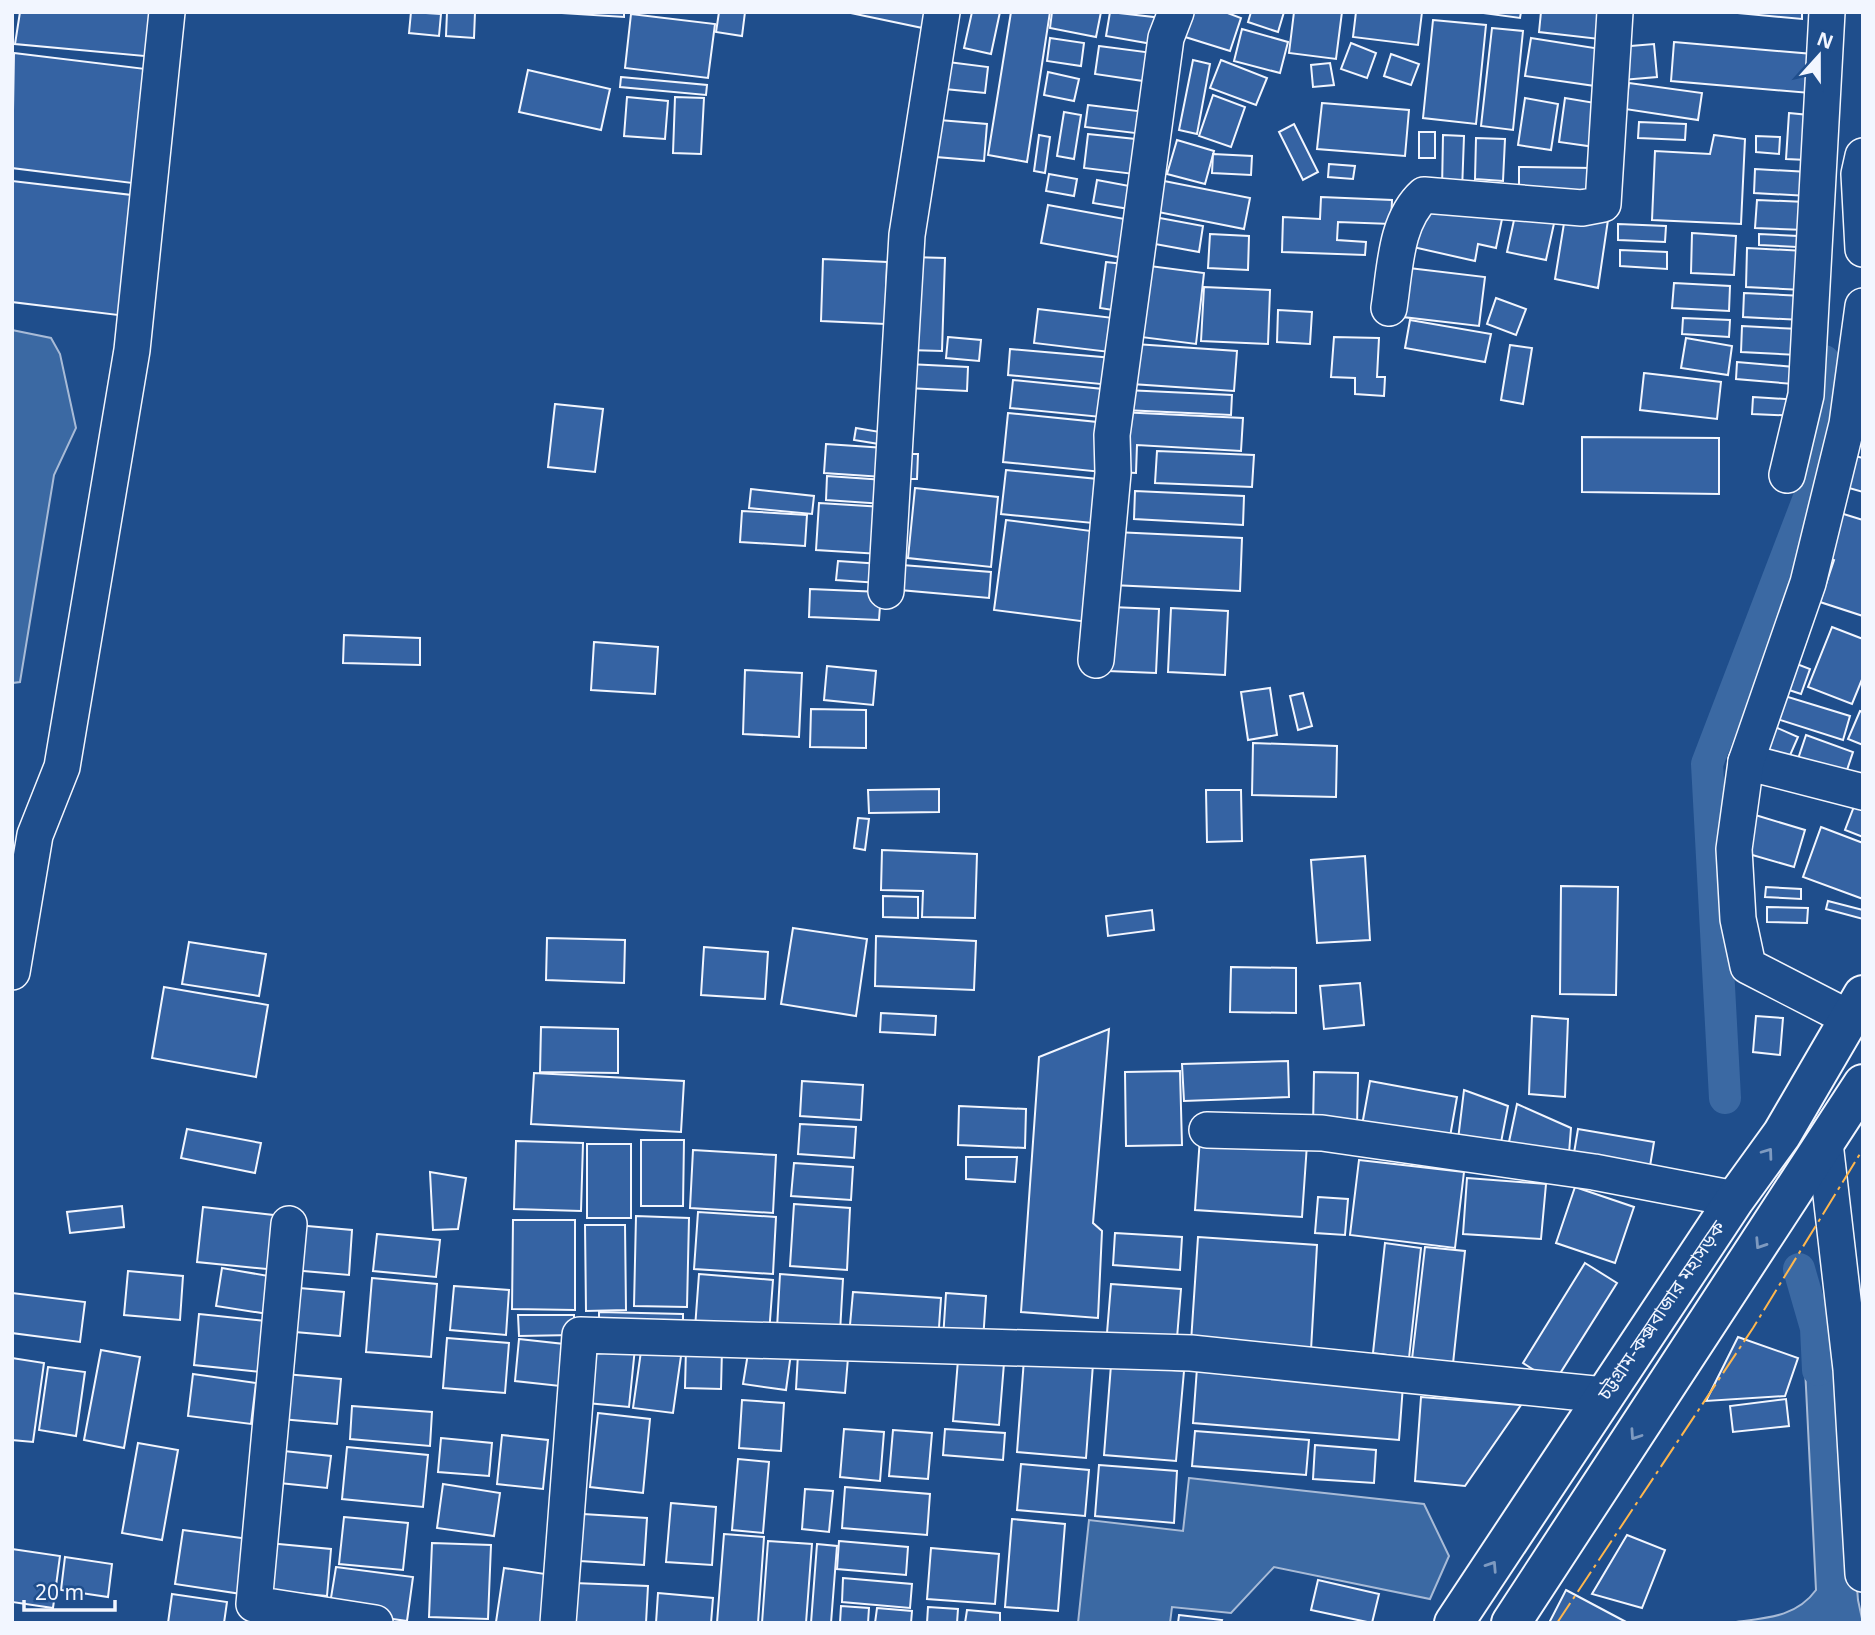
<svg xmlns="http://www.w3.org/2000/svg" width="1875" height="1635" font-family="'Noto Sans','Noto Sans Bengali',sans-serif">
<rect width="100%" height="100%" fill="#1f4e8c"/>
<g fill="#3b69a3" stroke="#a8bbd7" stroke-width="2">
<path d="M12 330 51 338 60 354 76 428 54 475 20 682 12 683Z"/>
<path d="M1816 1328C1837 1335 1837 1349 1840 1370L1858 1600 1863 1623H1728C1762 1618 1795 1619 1816 1590L1804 1347 1806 1336Z"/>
<path d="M1189 1478 1424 1504 1449 1556 1430 1599 1274 1567 1231 1613 1172 1607 1170 1623H1078L1089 1520 1183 1531Z"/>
</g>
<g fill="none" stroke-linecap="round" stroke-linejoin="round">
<g stroke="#3b69a3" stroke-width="32">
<path d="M1725 1098 1707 764 1818 474 1824 361"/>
<path d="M1799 1269 1816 1328 1818 1370"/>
</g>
</g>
<g fill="#3563a3" stroke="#f2f6ff" stroke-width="2">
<path d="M20 12H161L155 57 15 44Z"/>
<path d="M411 12 441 14 439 36 409 33Z"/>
<path d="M447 12H475L474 38 446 36Z"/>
<path d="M546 12H624V17Z"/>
<path d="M719 12H745L742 36 716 32Z"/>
<path d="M846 12H935L932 30Z"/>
<path d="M972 12H1000L991 54 964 48Z"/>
<path d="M1011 12H1050L1027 162 988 155Z"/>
<path d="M1052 12H1101L1096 37 1050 28Z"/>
<path d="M1110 12 1162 18 1158 45 1106 36Z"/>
<path d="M1190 12H1225L1241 18 1230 51 1182 36Z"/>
<path d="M1251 12H1284L1278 32 1248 22Z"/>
<path d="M1294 12H1342L1336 59 1289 53Z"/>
<path d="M1356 12H1422L1418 45 1353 37Z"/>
<path d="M1476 12H1521L1520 18Z"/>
<path d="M1541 12H1603L1599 39 1539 32Z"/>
<path d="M1727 12H1802V19Z"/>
<path d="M631 14 715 24 708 78 625 68Z"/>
<path d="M1433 20 1486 25 1476 124 1423 118Z"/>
<path d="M1492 28 1523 31 1513 130 1481 126Z"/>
<path d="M1242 29 1288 42 1280 73 1234 61Z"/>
<path d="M1050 38 1084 43 1081 66 1047 61Z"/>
<path d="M1531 38 1607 50 1602 87 1525 76Z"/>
<path d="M1674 42 1813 54 1810 93 1671 81Z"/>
<path d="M1351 43 1376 53 1367 78 1341 69Z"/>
<path d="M1654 44 1657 77 1622 80 1619 47Z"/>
<path d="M1099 46 1153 53 1150 82 1095 74Z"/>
<path d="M14 53 154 70 140 184 12 168Z"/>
<path d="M1391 54 1419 64 1411 85 1384 76Z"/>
<path d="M1193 60 1210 64 1197 134 1179 130Z"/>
<path d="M1221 60 1267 78 1256 105 1210 88Z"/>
<path d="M948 62 988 67 985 93 945 89Z"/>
<path d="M1330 63 1334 85 1313 87 1311 65Z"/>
<path d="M528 70 610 89 601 130 519 112Z"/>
<path d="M1048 72 1079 79 1074 101 1044 95Z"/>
<path d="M621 77 707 85 706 95 620 87Z"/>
<path d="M1629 83 1702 93 1698 120 1625 109Z"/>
<path d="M1213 95 1245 107 1231 147 1199 136Z"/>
<path d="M627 97 668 101 665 139 624 136Z"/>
<path d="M675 97 704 98 701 154 673 153Z"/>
<path d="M1525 98 1558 104 1551 150 1518 145Z"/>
<path d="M1565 98 1601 104 1595 147 1559 142Z"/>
<path d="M1322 103 1409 110 1405 156 1317 149Z"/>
<path d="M1088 105 1146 112 1143 134 1085 127Z"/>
<path d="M1064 112 1081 115 1074 159 1057 156Z"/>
<path d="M1789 113 1809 115 1807 160 1786 159Z"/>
<path d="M939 120 987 124 984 161 936 157Z"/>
<path d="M1639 122 1686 124 1685 140 1638 138Z"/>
<path d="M1294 124 1318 172 1303 180 1279 132Z"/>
<rect x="1419" y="132" width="16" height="26"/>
<path d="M1088 134 1145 140 1142 175 1084 168Z"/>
<path d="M1039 135 1050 137 1045 173 1034 171Z"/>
<path d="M1443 135 1464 136 1462 191 1442 190Z"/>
<path d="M1714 135 1745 139 1741 224 1652 220 1655 151 1710 154Z"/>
<path d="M1756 136 1780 137 1779 154 1756 152Z"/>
<path d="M1476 138 1505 139 1503 181 1475 179Z"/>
<path d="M1177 140 1214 151 1205 184 1167 174Z"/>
<path d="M1213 154 1252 156 1251 175 1212 173Z"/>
<path d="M1329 164 1355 166 1353 179 1328 177Z"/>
<path d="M1519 167 1593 168 1592 199 1519 198Z"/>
<path d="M1755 169 1809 172 1808 196 1754 193Z"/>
<path d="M1049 174 1077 179 1074 196 1046 191Z"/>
<path d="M1154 179 1250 198 1244 229 1148 210Z"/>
<path d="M1097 180 1140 188 1135 210 1093 203Z"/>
<path d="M12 181 140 196 126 316 12 302Z"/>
<path d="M1321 197 1392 200 1391 224 1338 222 1337 240 1366 242 1365 255 1282 252 1283 217 1320 219Z"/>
<path d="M1757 200 1806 202 1805 230 1755 228Z"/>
<path d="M1422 201 1502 219 1496 248 1478 244 1475 261 1413 247Z"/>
<path d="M1048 205 1130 220 1123 258 1041 243Z"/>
<path d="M1516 211 1555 219 1546 260 1507 252Z"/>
<path d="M1566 211 1608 220 1598 288 1555 279Z"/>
<path d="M1149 216 1203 226 1199 252 1144 242Z"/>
<path d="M1618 224 1666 226 1665 242 1618 240Z"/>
<path d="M1692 233 1736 236 1734 275 1691 273Z"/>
<path d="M1210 234 1249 236 1248 270 1208 268Z"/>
<path d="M1759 234 1798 236 1797 247 1759 245Z"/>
<path d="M1747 248 1805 251 1803 290 1746 287Z"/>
<path d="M1620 250 1667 252V269L1620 266Z"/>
<path d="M911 257 945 258 942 351 908 350Z"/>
<path d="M823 259 887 262 885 324 821 321Z"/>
<path d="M1106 262 1132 265 1126 312 1100 308Z"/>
<path d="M1142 265 1204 273 1196 344 1133 336Z"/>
<path d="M1409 268 1485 277 1479 326 1403 317Z"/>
<path d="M1674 283 1730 286 1729 311 1672 308Z"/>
<path d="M1204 287 1270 290 1268 344 1201 341Z"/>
<path d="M1744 293 1803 296 1802 320 1743 317Z"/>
<path d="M1496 298 1526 309 1516 335 1487 324Z"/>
<path d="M1038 309 1122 319 1118 353 1034 343Z"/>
<path d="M1278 310 1312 312 1310 344 1277 342Z"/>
<path d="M1683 318 1730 320 1729 337 1682 334Z"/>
<path d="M1410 320 1491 334 1485 362 1405 348Z"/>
<path d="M1742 326 1799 329 1798 355 1741 352Z"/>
<path d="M948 337 981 340 979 361 946 358Z"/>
<path d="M1334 337 1379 338 1377 377H1385L1384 396 1355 394V378L1331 377Z"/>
<path d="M1686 338 1732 346 1728 375 1681 368Z"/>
<path d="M1135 344 1237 351 1234 391 1132 384Z"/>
<path d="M1510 345 1532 348 1523 404 1501 400Z"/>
<path d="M1010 349 1113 358 1111 385 1008 375Z"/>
<path d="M1737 362 1794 367 1793 384 1736 379Z"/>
<path d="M908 364 968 367 967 391 907 388Z"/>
<path d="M1644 373 1721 382 1717 419 1640 410Z"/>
<path d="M1013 380 1113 390 1111 418 1010 408Z"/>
<path d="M1125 390 1232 395 1231 415 1124 410Z"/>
<path d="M1753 397 1800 400 1799 416 1752 414Z"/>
<path d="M555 404 603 409 595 472 548 467Z"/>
<path d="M1119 412 1243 418 1241 451 1137 445 1136 473 1116 472Z"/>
<path d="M1008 413 1107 423 1102 472 1003 462Z"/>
<path d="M856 428 880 432 879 444 854 440Z"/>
<path d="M1582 437 1719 438V494L1582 492Z"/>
<path d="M826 444 885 448 883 477 824 473Z"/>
<path d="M1157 451 1254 455 1252 487 1155 483Z"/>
<path d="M1843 453 1863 458V492L1835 484Z"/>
<path d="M900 454H918L917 479H899Z"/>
<path d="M1006 470 1108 480 1103 524 1001 514Z"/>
<path d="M827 476 885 480 884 504 826 500Z"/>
<path d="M915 488 998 497 991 567 908 558Z"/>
<path d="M751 489 814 496 812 514 749 508Z"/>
<path d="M1135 491 1244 496 1243 525 1134 519Z"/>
<path d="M819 503 883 507 880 554 816 550Z"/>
<path d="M742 511 807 515 805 546 740 542Z"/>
<path d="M1837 512 1863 520V616L1820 602 1834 560 1823 556Z"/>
<path d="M1006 520 1099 532 1088 622 994 610Z"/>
<path d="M1115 532 1242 538 1240 591 1112 585Z"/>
<path d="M838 561 881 564 879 583 836 580Z"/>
<path d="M902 565 991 572 989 598 900 590Z"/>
<path d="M810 589 881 592 879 620 809 617Z"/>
<path d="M1111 607 1159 609 1156 673 1108 671Z"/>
<path d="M1171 608 1228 611 1225 675 1168 672Z"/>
<path d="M1832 627 1863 639V677L1852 704 1808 687Z"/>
<path d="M344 635 420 638V665L343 663Z"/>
<path d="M594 642 658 647 655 694 591 690Z"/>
<path d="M1789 661 1810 669 1801 694 1780 687Z"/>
<path d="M827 666 876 671 873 705 824 700Z"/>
<path d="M745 670 802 673 799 737 743 734Z"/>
<path d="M1270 688 1277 735 1248 740 1241 692Z"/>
<path d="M1303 693 1312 726 1298 730 1290 696Z"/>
<path d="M1778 694 1850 716 1843 740 1771 717Z"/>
<path d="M811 709 866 710V748L810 747Z"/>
<path d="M1860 711 1863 712V745L1848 739Z"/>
<path d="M1766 723 1798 737 1784 769 1752 755Z"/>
<path d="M1806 735 1853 752 1845 776 1798 759Z"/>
<path d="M1253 743 1337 746 1336 797 1252 795Z"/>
<path d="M939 789V812L869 813 868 790Z"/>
<path d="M1206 790H1241L1242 841 1207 842Z"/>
<path d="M1858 796 1863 798V837L1845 830Z"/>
<path d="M1752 814 1805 830 1794 867 1742 852Z"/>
<path d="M858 818 869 819 865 850 854 848Z"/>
<path d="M1821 827 1863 843V899L1803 877Z"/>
<path d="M882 850 977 854 975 918 922 917 923 891 881 890Z"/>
<path d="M1365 856 1370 940 1317 943 1311 860Z"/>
<path d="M1561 886 1618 887 1616 995 1560 994Z"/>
<path d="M1766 887 1801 889V899L1765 897Z"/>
<path d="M883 896 918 897V918L883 917Z"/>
<path d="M1828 901 1863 910V919L1826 909Z"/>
<path d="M1767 907 1808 908 1807 923 1767 922Z"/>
<path d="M1152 910 1154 930 1108 936 1106 916Z"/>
<path d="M793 928 867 939 856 1016 781 1004Z"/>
<path d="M876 936 976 941 974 990 875 986Z"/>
<path d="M547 938 625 940 624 983 546 980Z"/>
<path d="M189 942 266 954 259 996 182 984Z"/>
<path d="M704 947 768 952 765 999 701 995Z"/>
<path d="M1231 967 1296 968V1013L1230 1012Z"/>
<path d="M1360 983 1364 1025 1324 1029 1320 986Z"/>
<path d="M164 987 268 1005 256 1077 152 1058Z"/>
<path d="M881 1013 936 1016 935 1035 880 1032Z"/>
<path d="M1532 1016 1568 1019 1565 1097 1529 1094Z"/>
<path d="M1756 1016 1783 1018 1780 1055 1753 1052Z"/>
<path d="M541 1027 618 1029V1073L540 1072Z"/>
<path d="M1109 1029 1093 1223 1102 1231 1098 1318 1021 1312 1039 1057Z"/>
<path d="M1288 1061 1289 1097 1184 1101 1182 1064Z"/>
<path d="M1180 1071 1182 1145 1126 1146 1125 1072Z"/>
<path d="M1314 1072 1358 1073 1357 1129 1313 1127Z"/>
<path d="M534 1073 684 1081 681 1132 531 1124Z"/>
<path d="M802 1081 863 1085 861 1120 800 1116Z"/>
<path d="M1370 1081 1457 1097 1448 1148 1361 1131Z"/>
<path d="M1464 1090 1508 1106 1499 1153 1457 1148Z"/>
<path d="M1517 1104 1571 1128 1568 1166 1506 1156Z"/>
<path d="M959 1106 1026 1109 1025 1148 958 1145Z"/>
<path d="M800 1124 856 1127 854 1158 798 1154Z"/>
<path d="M187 1129 261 1143 255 1173 181 1158Z"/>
<path d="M1578 1129 1654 1142 1649 1172 1573 1159Z"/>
<path d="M1200 1137 1307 1144 1302 1217 1195 1210Z"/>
<path d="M641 1140H684L683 1206H641Z"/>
<path d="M516 1141 583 1143 581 1211 514 1209Z"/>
<rect x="587" y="1144" width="44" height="74"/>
<path d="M693 1150 776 1155 773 1213 690 1208Z"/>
<path d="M966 1157H1017L1015 1182 966 1179Z"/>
<path d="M1359 1160 1464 1172 1455 1248 1350 1235Z"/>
<path d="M794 1163 853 1167 851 1200 791 1196Z"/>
<path d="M430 1172 466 1178 458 1229 433 1230Z"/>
<path d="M1467 1178 1546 1184 1541 1239 1463 1234Z"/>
<path d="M1575 1187 1634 1207 1615 1263 1556 1243Z"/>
<path d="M1318 1197 1348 1199 1345 1235 1315 1233Z"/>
<path d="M794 1204 850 1208 847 1270 790 1266Z"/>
<path d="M122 1206 124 1227 70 1233 67 1212Z"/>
<path d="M203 1207 282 1216 277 1270 197 1262Z"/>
<path d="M698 1212 776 1217 773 1274 694 1269Z"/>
<path d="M636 1216 689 1218 687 1307 634 1306Z"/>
<path d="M513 1220H575V1310L512 1309Z"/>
<path d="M296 1225 352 1230 349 1275 292 1270Z"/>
<path d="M585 1225H625L626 1310 586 1311Z"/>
<path d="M1115 1233 1182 1237 1180 1270 1113 1265Z"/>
<path d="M377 1234 440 1240 436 1277 373 1271Z"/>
<path d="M1198 1237 1317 1245 1311 1350 1191 1342Z"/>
<path d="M1385 1243 1421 1248 1409 1358 1373 1353Z"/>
<path d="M1425 1247 1465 1251 1452 1373 1411 1368Z"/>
<path d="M1585 1263 1617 1283 1554 1383 1523 1363Z"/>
<path d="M222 1268 274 1277 268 1314 216 1306Z"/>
<path d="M128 1271 183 1276 180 1320 124 1315Z"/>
<path d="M699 1274 773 1280 769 1334 695 1328Z"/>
<path d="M780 1274 843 1279 840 1332 777 1328Z"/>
<path d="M372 1278 437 1284 431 1357 366 1352Z"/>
<path d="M1111 1284 1181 1289 1177 1338 1107 1333Z"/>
<path d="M454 1286 509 1290 506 1335 450 1330Z"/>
<path d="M288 1287 344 1292 340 1336 284 1331Z"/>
<path d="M853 1292 941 1298 938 1342 849 1336Z"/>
<path d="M12 1293 85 1302 80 1342 12 1333Z"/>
<path d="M946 1293 986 1296 983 1341 943 1339Z"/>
<path d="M599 1312 683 1314V1331L599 1329Z"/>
<path d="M199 1314 265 1321 260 1372 194 1365Z"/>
<path d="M518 1315H574V1335L519 1336Z"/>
<path d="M1738 1337 1798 1358 1785 1396 1706 1401Z"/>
<path d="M447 1338 509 1343 505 1393 443 1388Z"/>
<path d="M519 1339 573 1345 569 1387 515 1381Z"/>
<path d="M593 1344 635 1348 629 1407 587 1403Z"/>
<path d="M642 1344 682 1349 673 1413 633 1408Z"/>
<path d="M749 1347 791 1353 786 1390 743 1384Z"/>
<path d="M686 1348 722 1349 721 1389 685 1388Z"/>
<path d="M101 1350 140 1357 124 1448 84 1440Z"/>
<path d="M798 1354 848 1358 845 1393 796 1389Z"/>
<path d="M12 1358 44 1363 33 1442 12 1440Z"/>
<path d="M1024 1359 1093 1364 1086 1458 1017 1452Z"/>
<path d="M958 1360 1004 1363 999 1425 953 1421Z"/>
<path d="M1111 1365 1184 1371 1176 1461 1104 1455Z"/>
<path d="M48 1367 85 1372 76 1436 39 1430Z"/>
<path d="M1197 1368 1403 1385 1399 1440 1193 1423Z"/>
<path d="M193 1374 256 1383 251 1424 188 1416Z"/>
<path d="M285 1374 341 1379 337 1424 281 1419Z"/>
<path d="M1421 1397 1521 1405 1465 1486 1415 1481Z"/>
<path d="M1786 1399 1789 1426 1733 1432 1730 1406Z"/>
<path d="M742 1400 784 1403 781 1451 739 1448Z"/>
<path d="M352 1406 432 1412 430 1446 350 1439Z"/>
<path d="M598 1413 650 1419 643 1493 590 1487Z"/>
<path d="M844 1429 884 1432 880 1481 840 1477Z"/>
<path d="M945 1429 1005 1433 1003 1460 943 1455Z"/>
<path d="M893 1430 932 1433 928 1479 889 1476Z"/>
<path d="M1195 1431 1309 1440 1306 1475 1192 1466Z"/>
<path d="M502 1435 548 1440 543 1489 497 1484Z"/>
<path d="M441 1438 492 1443 489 1476 438 1472Z"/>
<path d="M138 1443 178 1450 162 1540 122 1533Z"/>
<path d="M1315 1445 1376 1450 1374 1483 1313 1479Z"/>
<path d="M347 1447 428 1455 423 1507 342 1499Z"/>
<path d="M274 1450 331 1456 327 1488 270 1482Z"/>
<path d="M738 1459 769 1462 763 1533 732 1530Z"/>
<path d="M1021 1464 1089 1470 1085 1516 1017 1510Z"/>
<path d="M1099 1465 1177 1471 1174 1523 1095 1516Z"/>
<path d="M443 1484 500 1493 494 1536 437 1528Z"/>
<path d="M845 1487 930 1494 927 1535 842 1528Z"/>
<path d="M805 1489 833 1491 829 1532 802 1529Z"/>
<path d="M671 1503 716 1507 712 1565 666 1562Z"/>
<path d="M583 1514 647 1518 644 1565 580 1561Z"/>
<path d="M344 1517 408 1523 403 1570 339 1564Z"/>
<path d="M1012 1519 1065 1524 1058 1611 1005 1607Z"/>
<path d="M183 1530 256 1540 248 1595 175 1584Z"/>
<path d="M724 1534 764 1537 758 1623H717Z"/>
<path d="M1627 1535 1665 1550 1642 1608 1592 1594Z"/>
<path d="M768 1541 812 1544 806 1623H762Z"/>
<path d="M839 1541 908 1547 906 1575 837 1569Z"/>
<path d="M268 1543 331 1549 327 1596 263 1590Z"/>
<path d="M432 1543 491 1545 488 1619 429 1617Z"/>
<path d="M817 1544 837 1546 831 1623H811Z"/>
<path d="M931 1548 999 1554 995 1604 927 1599Z"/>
<path d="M12 1549 60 1556 53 1608 12 1602Z"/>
<path d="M65 1557 112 1564 108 1597 61 1590Z"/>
<path d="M336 1567 413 1577 407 1621 329 1610Z"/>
<path d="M504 1568 552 1575 544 1623 496 1622Z"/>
<path d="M843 1578 912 1584 910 1608 842 1602Z"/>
<path d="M1318 1580 1379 1594 1372 1623 1311 1610Z"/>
<path d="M574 1583 648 1586 646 1623H573Z"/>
<path d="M1566 1590 1628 1623H1549Z"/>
<path d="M658 1593 713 1598 711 1623H656Z"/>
<path d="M172 1594 227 1602 224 1623H168Z"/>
<path d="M841 1606 869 1608 868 1623H840Z"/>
<path d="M928 1607 958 1609 957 1623H927Z"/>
<path d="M877 1608 912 1611 911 1623H875Z"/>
<path d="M967 1610 1000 1613V1623H965Z"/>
<path d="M1179 1615 1222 1620 1221 1623H1178Z"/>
</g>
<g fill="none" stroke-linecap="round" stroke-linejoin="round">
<g stroke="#f2f6ff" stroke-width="38">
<g id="minor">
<path d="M1863 156 1859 174 1863 249"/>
<path d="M1389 308C1395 270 1395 221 1424 195L1582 208 1603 204 1615 12"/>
<path d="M1787 475 1806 395 1827 12"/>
<path d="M886 591 907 235 942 12"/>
<path d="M1096 660 1113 473 1112 435 1166 38 1176 12"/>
<path d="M1746 762 1863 792"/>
<path d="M12 972 35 835 62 767 132 350 167 12"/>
<path d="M1849 1018 1748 966 1738 919 1734 849 1746 762 1808 583 1847 424 1863 306"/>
<path d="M1207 1130 1322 1133 1594 1172 1735 1199"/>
<path d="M1825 1143 1851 1369 1863 1574"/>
<path d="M289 1224 254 1604 375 1623"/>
<path d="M558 1623 580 1335 1191 1353 1604 1395"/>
</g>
</g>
<g stroke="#f2f6ff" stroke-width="42">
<g id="highway">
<path d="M1454 1623 1735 1199 1782 1134 1863 995"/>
<path d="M1511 1623 1863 1084"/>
</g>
</g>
<use href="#minor" stroke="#1f4e8c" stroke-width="35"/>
<use href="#highway" stroke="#1f4e8c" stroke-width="38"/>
<path stroke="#ffb74d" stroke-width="2" stroke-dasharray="24 5 3.5 5" stroke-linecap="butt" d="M1557 1623 1753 1328 1863 1149"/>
</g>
<defs><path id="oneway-chevron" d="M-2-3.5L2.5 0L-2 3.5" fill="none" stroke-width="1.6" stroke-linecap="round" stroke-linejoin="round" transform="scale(1.75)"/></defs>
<g stroke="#7e9ac0">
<use href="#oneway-chevron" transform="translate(1768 1153) rotate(-54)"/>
<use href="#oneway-chevron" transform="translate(1760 1244) rotate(123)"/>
<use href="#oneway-chevron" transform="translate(1635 1435) rotate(124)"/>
<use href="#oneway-chevron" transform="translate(1492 1566) rotate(-57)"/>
</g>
<g text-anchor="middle" stroke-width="5" stroke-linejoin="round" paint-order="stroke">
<g font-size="19" fill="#f2f6ff" stroke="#1f4e8c">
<text transform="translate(1661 1310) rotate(-56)" y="7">চট্টগ্রাম-কক্সবাজার মহাসড়ক</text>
</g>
</g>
<rect width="1875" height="1635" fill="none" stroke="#f2f6ff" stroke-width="28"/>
<g transform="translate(1819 56) rotate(21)" stroke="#1f4e8c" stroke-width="5" paint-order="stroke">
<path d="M0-5L12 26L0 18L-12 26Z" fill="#f2f6ff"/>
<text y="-10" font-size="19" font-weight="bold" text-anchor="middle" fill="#f2f6ff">N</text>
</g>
<path d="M24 1600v10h91v-10" fill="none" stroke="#f2f6ff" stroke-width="3.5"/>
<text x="35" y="1600" font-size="21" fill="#f2f6ff" stroke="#1f4e8c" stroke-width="5" paint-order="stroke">20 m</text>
</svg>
